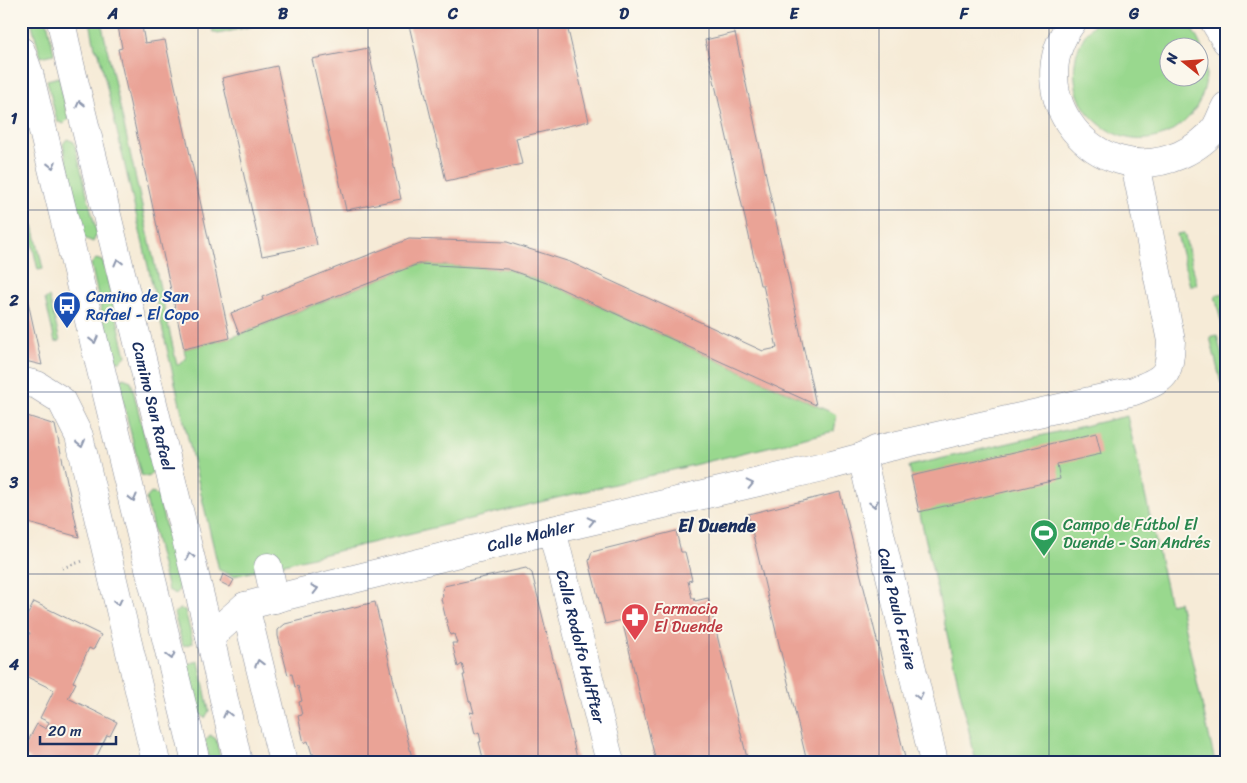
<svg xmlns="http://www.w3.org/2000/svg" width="1247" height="783" font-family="Sriracha,sans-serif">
<rect width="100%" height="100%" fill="#fbf7ec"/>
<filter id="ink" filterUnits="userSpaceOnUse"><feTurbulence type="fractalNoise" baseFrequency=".02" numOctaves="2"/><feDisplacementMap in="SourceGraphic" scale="10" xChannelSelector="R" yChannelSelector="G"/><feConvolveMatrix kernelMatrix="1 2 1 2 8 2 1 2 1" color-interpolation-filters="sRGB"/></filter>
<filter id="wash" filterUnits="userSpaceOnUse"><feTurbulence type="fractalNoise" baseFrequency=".0096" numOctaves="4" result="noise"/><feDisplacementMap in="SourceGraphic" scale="20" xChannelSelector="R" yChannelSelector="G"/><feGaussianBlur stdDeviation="1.12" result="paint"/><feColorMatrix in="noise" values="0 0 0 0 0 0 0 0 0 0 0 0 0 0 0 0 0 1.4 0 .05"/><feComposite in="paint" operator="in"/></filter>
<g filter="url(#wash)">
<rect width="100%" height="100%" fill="#f6ebd7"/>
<g fill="#99d88e" stroke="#5a8476" fill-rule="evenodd">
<path d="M31 21H47L54 54 41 57Z"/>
<path d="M90 21H101L177 365 186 359 184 349 230 338 418 264 507 269 555 286 837 415 834 431 234 576 219 570 171 366 99 53 95 48Z"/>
<path d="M228 21H263L262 24 218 34 212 31 216 24Z"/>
<path d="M1098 21H1185C1247 91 1159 178 1096 121 1083 110 1076 95 1075 79 1072 58 1081 34 1098 21ZM1170 48H1200V78H1170Z"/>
<path d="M59 77 68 119 63 124 57 121 47 80Z"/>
<path d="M67 139 74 142 97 234 93 242 84 238 63 144Z"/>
<path d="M33 225 43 269 38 270 28 226Z"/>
<path d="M1184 233 1197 284 1190 286 1177 234Z"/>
<path d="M96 259 103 261 126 356 120 362 112 357 91 264Z"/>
<path d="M1224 293 1226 303V341L1215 296Z"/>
<path d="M49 297 60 341 55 342 45 299Z"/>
<path d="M1217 335 1226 374V382L1221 383 1210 337Z"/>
<path d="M123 378 131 381 153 471 148 477 141 475 119 384Z"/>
<path d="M1127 416 1170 604 1179 602 1215 762H976L909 466Z"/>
<path d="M151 493 158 495 180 587 176 594 168 590 146 499Z"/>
<path d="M180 609 185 610 193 643 183 646 174 613Z"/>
<path d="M199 661 209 711 205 718 199 714 187 664Z"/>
<path d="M210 735 216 739 221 762H210L205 741Z"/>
</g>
<g id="blocks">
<g fill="#eaa396">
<path d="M117 21H141L145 43 165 40 230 338 184 349 118 49 122 48Z"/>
<path d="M408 21H566L589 121 516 138 522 164 446 181Z"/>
<path d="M735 33 816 405 555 286 507 269 418 264 239 334 231 313 263 300 262 297 409 239 507 242 570 262 763 351 777 348 763 285H760L705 40Z"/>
<path d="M368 48 401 199 346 210 312 59Z"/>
<path d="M277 66 317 245 262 256 222 78Z"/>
<path d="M21 275H22L42 365 21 360Z"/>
<path d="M21 414 55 425 79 537 21 521Z"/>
<path d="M1096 433 1101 454 1057 464 1060 479 919 512 911 476Z"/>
<path d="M840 492 874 628 906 762H807L748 514Z"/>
<path d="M676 531 681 552H685L692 580 688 581 692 598H694L695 601 708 598 748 762H656L622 620 605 624 589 561 592 552Z"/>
<path d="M526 568 532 573 578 762H484L479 742H481L479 732 475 734 470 712 474 713 471 702 469 701 463 675H465L462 664 458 667 452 643H457L454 634 450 635 441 599 443 596 442 590 444 586Z"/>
<path d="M223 574 234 580 230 587 220 582Z"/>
<path d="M34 602 101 635 93 650 89 648 73 682 76 683 68 698 117 722 110 736 107 735 94 762H36L21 754 37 724 46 729 49 722 40 718 54 690 21 674V638L26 640 30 633 21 628Z"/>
<path d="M375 602 413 762H316L314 754H312L308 741 304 743 298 716 302 715 299 702 302 701 298 686 295 687 292 674 288 675 278 636V630L285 624Z"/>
</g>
</g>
</g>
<g filter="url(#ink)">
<use href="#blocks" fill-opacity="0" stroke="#888d9a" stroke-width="1"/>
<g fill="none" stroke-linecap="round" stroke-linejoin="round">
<g stroke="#888d9a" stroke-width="29">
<g id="minor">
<path d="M1073 21C1017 94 1095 192 1180 155 1193 149 1208 139 1216 127 1220 120 1222 113 1226 106"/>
<path d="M1214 21 1226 41"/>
<path d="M21 381 37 385 61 400 79 436 156 762"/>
<path id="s1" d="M862 457 934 762"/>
<path id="s2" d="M552 530 610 762"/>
<path d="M268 567 275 599"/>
<path d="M245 606 283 762"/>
<path id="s3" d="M210 637 245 606 552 530 832 465 862 457 876 450 1134 391C1167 378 1169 376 1171 341L1135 164"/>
</g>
</g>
<g stroke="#888d9a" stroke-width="29">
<g id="major">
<path id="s4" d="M61 21 70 64 210 637 238 762"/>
<path d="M21 51 29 73 196 762"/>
</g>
</g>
<path stroke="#888d9a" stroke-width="3" stroke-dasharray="1 4" stroke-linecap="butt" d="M62 568 83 561"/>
<use href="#minor" stroke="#fff" stroke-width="28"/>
<use href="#major" stroke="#fff" stroke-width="28"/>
</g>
<defs><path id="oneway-chevron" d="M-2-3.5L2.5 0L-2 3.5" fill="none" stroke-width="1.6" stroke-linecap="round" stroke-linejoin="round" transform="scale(1.25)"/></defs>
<g stroke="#8d97ae">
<use href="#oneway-chevron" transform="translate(80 104) rotate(-104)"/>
<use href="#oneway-chevron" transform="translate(52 165) rotate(76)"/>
<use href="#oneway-chevron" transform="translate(118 262) rotate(-104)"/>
<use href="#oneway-chevron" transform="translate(94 340) rotate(76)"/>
<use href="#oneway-chevron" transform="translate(81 444) rotate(76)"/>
<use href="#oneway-chevron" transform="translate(750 484) rotate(-13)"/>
<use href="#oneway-chevron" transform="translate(133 498) rotate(76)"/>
<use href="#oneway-chevron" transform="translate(874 504) rotate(77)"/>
<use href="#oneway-chevron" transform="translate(591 521) rotate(-13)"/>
<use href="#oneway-chevron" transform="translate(190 556) rotate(-104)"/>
<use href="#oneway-chevron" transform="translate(315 589) rotate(-14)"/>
<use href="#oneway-chevron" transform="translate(118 602) rotate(77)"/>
<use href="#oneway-chevron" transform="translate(171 656) rotate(76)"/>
<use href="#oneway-chevron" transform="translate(259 663) rotate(-104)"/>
<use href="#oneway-chevron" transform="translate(919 696) rotate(77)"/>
<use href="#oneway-chevron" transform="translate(227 714) rotate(-103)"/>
</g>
</g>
<path fill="none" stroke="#1b2f5e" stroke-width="1" stroke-opacity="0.55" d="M198 21V762M368 21V762M538 21V762M709 21V762M879 21V762M1049 21V762M21 210H1226M21 392H1226M21 574H1226"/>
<defs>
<g id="bus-pin" transform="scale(1.4375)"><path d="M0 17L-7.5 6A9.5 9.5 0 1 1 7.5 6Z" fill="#1a4fb4" stroke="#fbf7ec"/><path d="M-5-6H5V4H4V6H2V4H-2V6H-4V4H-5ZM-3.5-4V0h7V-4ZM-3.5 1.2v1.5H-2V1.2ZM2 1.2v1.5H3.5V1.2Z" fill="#fff"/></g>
<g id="stadium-pin" transform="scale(1.4375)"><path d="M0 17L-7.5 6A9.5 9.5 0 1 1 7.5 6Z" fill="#2e9e5b" stroke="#fbf7ec"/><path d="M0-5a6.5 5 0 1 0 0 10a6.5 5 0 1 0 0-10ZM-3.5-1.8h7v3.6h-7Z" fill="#fff"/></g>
<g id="pharmacy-pin" transform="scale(1.4375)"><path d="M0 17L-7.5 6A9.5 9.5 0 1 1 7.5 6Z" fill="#e0444e" stroke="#fbf7ec"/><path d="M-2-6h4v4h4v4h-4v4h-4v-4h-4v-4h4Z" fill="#fff"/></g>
</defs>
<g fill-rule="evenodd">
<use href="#bus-pin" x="67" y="305"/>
<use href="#stadium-pin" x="1044" y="533"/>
<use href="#pharmacy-pin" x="635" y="617"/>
</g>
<g text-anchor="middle" stroke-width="4" stroke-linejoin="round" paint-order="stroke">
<g font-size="16" fill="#164399" stroke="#fbf7ec" text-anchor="start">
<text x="86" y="302">Camino de San<tspan x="86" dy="18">Rafael - El Copo</tspan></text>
</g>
<g font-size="16" fill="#1b2f5e" stroke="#fbf7ec">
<text dy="6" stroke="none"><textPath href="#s4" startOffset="396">Camino San Rafael</textPath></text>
<text dy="6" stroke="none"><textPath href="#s3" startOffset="341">Calle Mahler</textPath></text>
<text dy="6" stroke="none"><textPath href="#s1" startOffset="156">Calle Paulo Freire</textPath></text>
<text dy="6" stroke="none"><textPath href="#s2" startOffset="120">Calle Rodolfo Halffter</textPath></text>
</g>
<g font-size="16" fill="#27864d" stroke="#fbf7ec" text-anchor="start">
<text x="1063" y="530">Campo de Fútbol El<tspan x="1063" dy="18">Duende - San Andrés</tspan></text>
</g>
<g font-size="16" fill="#be3a42" stroke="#fbf7ec" text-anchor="start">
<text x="654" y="614">Farmacia<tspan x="654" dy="18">El Duende</tspan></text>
</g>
<g font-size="18" font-weight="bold" fill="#1b2f5e" stroke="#fbf7ec">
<text x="717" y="532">El Duende</text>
</g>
</g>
<rect width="1247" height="783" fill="none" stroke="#fbf7ec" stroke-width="55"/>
<g transform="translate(1184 62) rotate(287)"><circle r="24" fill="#fbf7ec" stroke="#a1a7b3"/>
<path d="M0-4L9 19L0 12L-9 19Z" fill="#c8321e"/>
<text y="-8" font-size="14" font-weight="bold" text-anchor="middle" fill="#1b2f5e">N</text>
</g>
<path d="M40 736v8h76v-8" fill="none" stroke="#1b2f5e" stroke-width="2.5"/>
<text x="48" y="736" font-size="15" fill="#1b2f5e" stroke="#fbf7ec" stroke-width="4" paint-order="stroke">20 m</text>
<rect x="28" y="28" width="1192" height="728" fill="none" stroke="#1b2f5e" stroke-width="2"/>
<g font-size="16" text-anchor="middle" font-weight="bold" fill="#1b2f5e">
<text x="113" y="19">A</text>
<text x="283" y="19">B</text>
<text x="453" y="19">C</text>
<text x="624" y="19">D</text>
<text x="794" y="19">E</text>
<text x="964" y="19">F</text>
<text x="1134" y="19">G</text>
<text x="14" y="124">1</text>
<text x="14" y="306">2</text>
<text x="14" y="488">3</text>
<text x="14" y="670">4</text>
</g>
</svg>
